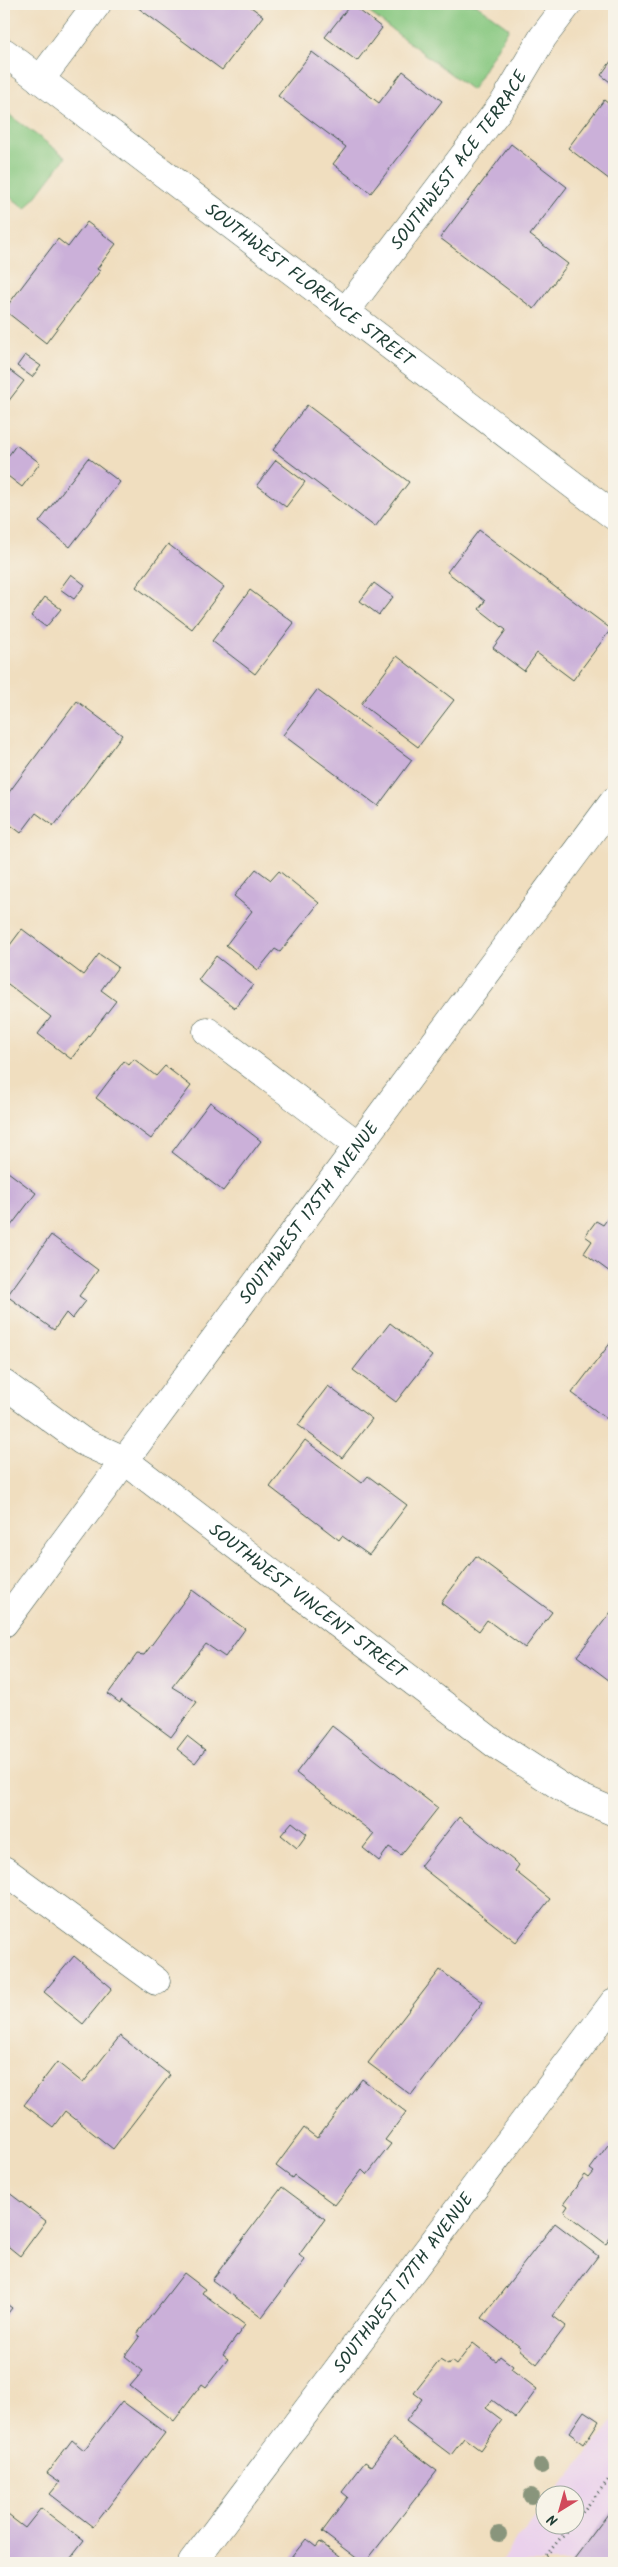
<svg xmlns="http://www.w3.org/2000/svg" width="618" height="2567" font-family="Kalam,sans-serif">
<rect width="100%" height="100%" fill="#f7f3e8"/>
<filter id="ink" filterUnits="userSpaceOnUse"><feTurbulence type="fractalNoise" baseFrequency=".02" numOctaves="2"/><feDisplacementMap in="SourceGraphic" scale="10" xChannelSelector="R" yChannelSelector="G"/><feConvolveMatrix kernelMatrix="1 2 1 2 8 2 1 2 1" color-interpolation-filters="sRGB"/></filter>
<filter id="wash" filterUnits="userSpaceOnUse"><feTurbulence type="fractalNoise" baseFrequency=".0096" numOctaves="4" result="noise"/><feDisplacementMap in="SourceGraphic" scale="20" xChannelSelector="R" yChannelSelector="G"/><feGaussianBlur stdDeviation="1.12" result="paint"/><feColorMatrix in="noise" values="0 0 0 0 0 0 0 0 0 0 0 0 0 0 0 0 0 1.4 0 .05"/><feComposite in="paint" operator="in"/></filter>
<g filter="url(#wash)">
<rect width="100%" height="100%" fill="#f0debf"/>
<path fill="#ead1ec" d="M614 2420V2563H499L545 2505 546 2524H576V2494H554Z"/>
<g fill="#87c880" stroke="#53825a">
<path d="M358 4H476L509 28 472 90Z"/>
<path d="M4 111 66 157 26 209 4 192Z"/>
</g>
<g id="blocks">
<g fill="#cbb0d9">
<path d="M133 4H247L263 16 222 70Z"/>
<path d="M351 4 382 28 357 61 325 37Z"/>
<path d="M312 52 379 103 403 71 442 101 371 193 333 164 346 147 278 96Z"/>
<path d="M614 57V85L601 75Z"/>
<path d="M604 100 614 108V183L568 148Z"/>
<path d="M511 144 567 187 530 235 568 264 534 309 440 238Z"/>
<path d="M87 222 116 244 97 269 100 271 46 343 4 310 58 239 68 247Z"/>
<path d="M25 355 41 366 32 377 17 366Z"/>
<path d="M4 366 24 381 4 407Z"/>
<path d="M307 405 409 482 375 527 273 450Z"/>
<path d="M16 445 40 463 22 487 4 473V462Z"/>
<path d="M88 458 120 482 70 547 39 522Z"/>
<path d="M276 460 305 482 286 507 257 485Z"/>
<path d="M479 530 611 629 573 680 537 653 524 671 493 648 506 630 479 609 485 601 447 572Z"/>
<path d="M168 544 224 587 192 629 136 587Z"/>
<path d="M71 574 85 585 74 599 60 589Z"/>
<path d="M374 583 393 597 379 615 360 601Z"/>
<path d="M250 590 294 623 255 674 212 641Z"/>
<path d="M45 597 61 609 46 627 31 616Z"/>
<path d="M397 656 454 700 418 747 361 704Z"/>
<path d="M317 690 412 760 378 806 283 735Z"/>
<path d="M77 701 122 735 54 826 36 813 21 833 4 820V799Z"/>
<path d="M256 869 271 880 279 871 319 903 280 952 275 949 258 970 226 945 252 911 234 896Z"/>
<path d="M22 929 83 975 99 954 118 967 101 990 116 1001 71 1059 38 1034 51 1017 4 981V953Z"/>
<path d="M216 956 253 985 235 1008 198 980Z"/>
<path d="M134 1059 156 1076 165 1066 191 1086 151 1139 96 1098 124 1061 129 1065Z"/>
<path d="M210 1102 261 1141 223 1191 172 1152Z"/>
<path d="M4 1169 36 1193 10 1227 4 1222Z"/>
<path d="M611 1214 614 1216V1275L584 1253 592 1241 585 1236 596 1221 603 1225Z"/>
<path d="M51 1235 98 1270 79 1296 86 1301 72 1319 66 1313 54 1330 7 1296Z"/>
<path d="M390 1323 432 1356 396 1402 353 1370Z"/>
<path d="M612 1341 614 1343V1409L607 1419 572 1393Z"/>
<path d="M328 1386 372 1419 342 1458 298 1425Z"/>
<path d="M305 1440 362 1483 368 1476 407 1505 369 1555 342 1536 339 1540 270 1487Z"/>
<path d="M476 1556 552 1612 525 1648 487 1620 479 1631 441 1603Z"/>
<path d="M192 1590 245 1629 225 1657 206 1644 172 1687 197 1702 171 1737 121 1700 120 1703 108 1694 137 1654 144 1655Z"/>
<path d="M614 1608V1684L577 1656Z"/>
<path d="M332 1726 438 1808 401 1855 389 1847 379 1861 363 1848 374 1834 296 1773Z"/>
<path d="M187 1736 205 1750 195 1763 177 1749Z"/>
<path d="M459 1817 519 1865 515 1871 550 1899 516 1942 420 1866Z"/>
<path d="M292 1822 307 1834 297 1848 281 1835Z"/>
<path d="M74 1956 112 1988 83 2024 44 1992Z"/>
<path d="M440 1970 483 2002 411 2095 368 2063Z"/>
<path d="M120 2036 170 2075 113 2149 65 2111 53 2127 24 2105 57 2062 83 2083Z"/>
<path d="M362 2079 406 2112 385 2140 391 2144 367 2175 362 2170 335 2205 294 2175 292 2178 276 2166 304 2128 317 2138Z"/>
<path d="M614 2144V2232L606 2244 564 2212 568 2206 564 2203 585 2175 589 2178 594 2172 590 2169 608 2145 612 2148Z"/>
<path d="M282 2187 325 2219 299 2255 305 2260 262 2317 212 2280Z"/>
<path d="M4 2189 46 2221 20 2256 4 2243Z"/>
<path d="M555 2223 598 2256 553 2316 566 2326 537 2364 519 2349 520 2347 482 2318Z"/>
<path d="M184 2273 205 2289 202 2293 245 2325 223 2355 228 2359 206 2387 202 2384 174 2421 130 2386 143 2371 125 2356 140 2336 137 2334Z"/>
<path d="M4 2302 12 2308 4 2318Z"/>
<path d="M473 2343 496 2361 500 2356 513 2366 511 2369 537 2389 516 2418 492 2400 486 2408 502 2420 480 2450 464 2438 451 2455 406 2421 422 2399 414 2393 440 2360 448 2365 451 2361 456 2365Z"/>
<path d="M122 2401 165 2433 93 2527 50 2494 60 2482 47 2473 72 2440 84 2450Z"/>
<path d="M584 2411 599 2421 584 2444 569 2433Z"/>
<path d="M393 2438 437 2471 365 2563H363L322 2532 348 2497 342 2492 365 2462 371 2466Z"/>
<path d="M614 2506V2563H571Z"/>
<path d="M41 2508 84 2541 67 2563H4V2512L25 2528Z"/>
<path d="M306 2539 316 2547 320 2542 344 2560 341 2563H287Z"/>
</g>
</g>
</g>
<g filter="url(#ink)">
<use href="#blocks" fill-opacity="0" stroke="#3e5549" stroke-width="1"/>
<g fill="none" stroke-linecap="round" stroke-linejoin="round">
<g stroke="#3e5549" stroke-width="29">
<g id="minor">
<path id="s1" d="M4 52 614 516"/>
<path d="M40 80 97 4"/>
<path id="s2" d="M345 312 505 101 543 37 568 4"/>
<path d="M207 1031 358 1145"/>
<path id="s3" d="M4 1384 82 1441 124 1460 495 1744 572 1794 614 1812"/>
<path id="s4" d="M4 1623 614 801"/>
<path d="M4 1870 156 1981"/>
<path id="s5" d="M192 2563 614 2002"/>
</g>
</g>
<g stroke="#3e5549" stroke-width="3" stroke-dasharray="1 4" stroke-linecap="butt">
<path d="M576 2520 614 2473"/>
<path d="M540 2563 572 2524"/>
</g>
<use href="#minor" stroke="#fff" stroke-width="28"/>
</g>
<g fill="#89957b">
<circle cx="541" cy="2466" r="8"/>
<circle cx="531" cy="2496" r="8"/>
<circle cx="499" cy="2534" r="8"/>
</g>
</g>
<g text-anchor="middle" stroke-width="4" stroke-linejoin="round" paint-order="stroke">
<g font-size="18" fill="#1f3d34" stroke="#f7f3e8">
<text dy="6" stroke="none"><textPath href="#s2" startOffset="190">SOUTHWEST ACE TERRACE</textPath></text>
<text dy="6" stroke="none"><textPath href="#s1" startOffset="384">SOUTHWEST FLORENCE STREET</textPath></text>
<text dy="6" stroke="none"><textPath href="#s4" startOffset="511">SOUTHWEST 175TH AVENUE</textPath></text>
<text dy="6" stroke="none"><textPath href="#s3" startOffset="374">SOUTHWEST VINCENT STREET</textPath></text>
<text dy="6" stroke="none"><textPath href="#s5" startOffset="351">SOUTHWEST 177TH AVENUE</textPath></text>
</g>
</g>
<rect width="618" height="2567" fill="none" stroke="#f7f3e8" stroke-width="20"/>
<g transform="translate(560 2510) rotate(217)"><circle r="24" fill="#f7f3e8" stroke="#a1aaa0"/>
<path d="M0-4L9 19L0 12L-9 19Z" fill="#d1495b"/>
<text y="-8" font-size="14" font-weight="bold" text-anchor="middle" fill="#1f3d34">N</text>
</g>
</svg>
